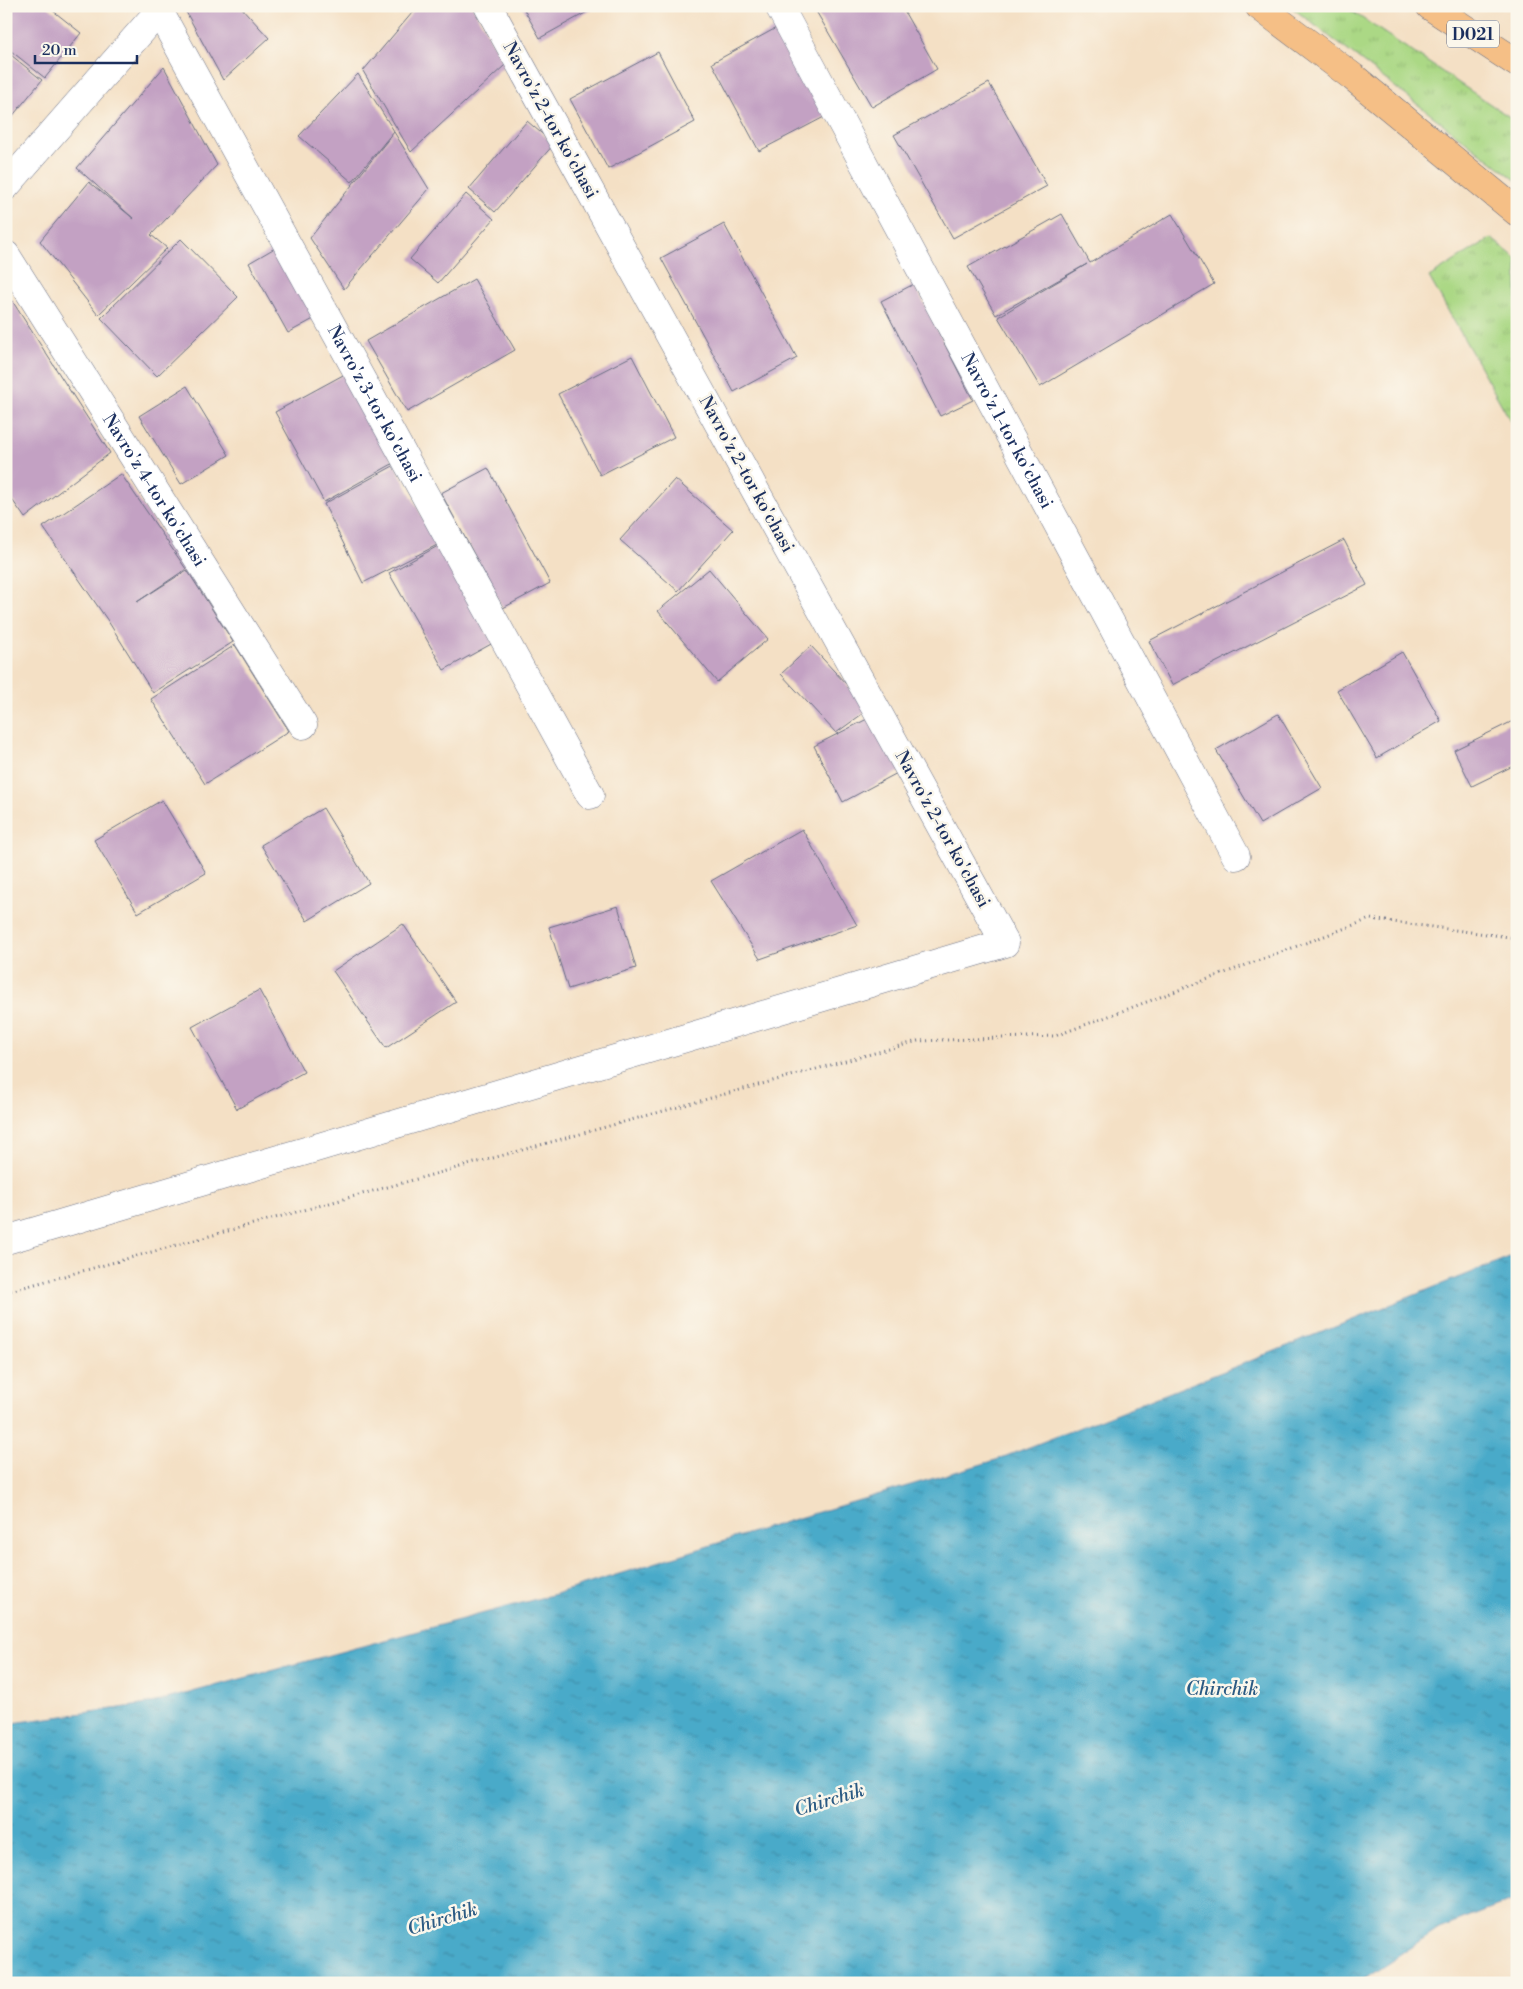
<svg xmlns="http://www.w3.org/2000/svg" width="1523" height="1989" font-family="'Libre Bodoni',serif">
<defs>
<pattern id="grass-tufts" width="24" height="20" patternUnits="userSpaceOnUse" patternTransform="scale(1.25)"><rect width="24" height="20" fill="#abd885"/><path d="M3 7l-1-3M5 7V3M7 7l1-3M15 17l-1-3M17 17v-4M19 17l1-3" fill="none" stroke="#93ba75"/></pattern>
<pattern id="water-ripples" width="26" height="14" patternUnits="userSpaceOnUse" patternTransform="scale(1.25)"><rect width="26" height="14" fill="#4aaac9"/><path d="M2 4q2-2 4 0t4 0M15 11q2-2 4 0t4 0" fill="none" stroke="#3d8ba6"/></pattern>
</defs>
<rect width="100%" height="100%" fill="#fbf7ec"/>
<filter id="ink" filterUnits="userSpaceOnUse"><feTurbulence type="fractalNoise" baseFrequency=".02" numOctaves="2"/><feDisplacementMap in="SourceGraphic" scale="10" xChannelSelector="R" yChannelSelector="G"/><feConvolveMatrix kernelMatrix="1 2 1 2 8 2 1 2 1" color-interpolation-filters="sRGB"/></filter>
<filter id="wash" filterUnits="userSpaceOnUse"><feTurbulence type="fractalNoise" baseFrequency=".0096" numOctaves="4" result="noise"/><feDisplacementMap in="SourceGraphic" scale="20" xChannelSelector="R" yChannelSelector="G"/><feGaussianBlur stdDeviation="1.12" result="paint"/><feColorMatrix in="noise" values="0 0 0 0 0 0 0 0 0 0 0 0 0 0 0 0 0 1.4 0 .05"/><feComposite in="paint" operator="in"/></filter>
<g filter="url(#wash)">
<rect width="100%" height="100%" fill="#f4e0c5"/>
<g fill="url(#grass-tufts)" stroke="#638472">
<path d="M1290 6H1344L1517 122V181Z"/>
<path d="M1491 238 1517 259V432L1429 277Z"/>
</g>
<path fill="url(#water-ripples)" stroke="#326c94" d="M1517 1254V1899L1439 1929 1366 1978 1363 1983H6V1724L148 1704 555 1594 795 1519 996 1460 1250 1361Z"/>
<g id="blocks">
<g fill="#c3a1c3">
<path d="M14 6H47L81 33 45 78 6 47V16Z"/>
<path d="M188 6H240L269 38 223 80 185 10Z"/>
<path d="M418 6H472L505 65 411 152 363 71Z"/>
<path d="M522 6H598L540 38Z"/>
<path d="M813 6H901L937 69 872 107Z"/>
<path d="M778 27 826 116 759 151 712 63Z"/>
<path d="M6 51 42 80 6 124Z"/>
<path d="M658 52 695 122 608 169 570 99Z"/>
<path d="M164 67 217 165 151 235 167 248 98 315 40 241 89 182 134 219 77 168Z"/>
<path d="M358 74 394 131 352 182 299 136Z"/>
<path d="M989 83 1047 186 953 238 894 135Z"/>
<path d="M527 121 554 144 495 212 469 189Z"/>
<path d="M394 132 429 189 344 289 310 238Z"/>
<path d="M466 194 494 219 438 283 410 259Z"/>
<path d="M1062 214 1090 263 1172 214 1214 284 1040 387 998 317 1087 264 996 315 968 267Z"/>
<path d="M724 224 797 358 734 392 661 258Z"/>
<path d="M181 239 238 297 157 376 101 318Z"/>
<path d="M280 245 319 316 288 333 249 263Z"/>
<path d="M474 279 515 350 407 412 366 341Z"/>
<path d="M914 284 973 400 940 416 881 301Z"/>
<path d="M11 299 110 453 25 518 6 491V305Z"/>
<path d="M632 356 674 437 600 475 558 394Z"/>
<path d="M345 374 394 463 324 502 275 412Z"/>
<path d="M187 386 229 455 181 484 139 416Z"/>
<path d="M395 465 437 545 363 583 324 504Z"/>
<path d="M488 468 550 583 503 608 441 493Z"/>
<path d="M121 474 186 569 137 602 187 570 233 642 153 693 108 621 43 527Z"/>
<path d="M675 479 733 530 678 591 620 540Z"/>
<path d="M1344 540 1367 585 1172 685 1149 641Z"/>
<path d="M438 546 493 643 444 670 389 573Z"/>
<path d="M709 569 768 639 717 682 658 611Z"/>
<path d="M235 645 289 731 205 784 151 699Z"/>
<path d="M811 646 869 709 836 733 781 674Z"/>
<path d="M1402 652 1441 721 1377 758 1337 690Z"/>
<path d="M1278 714 1322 788 1260 824 1216 750Z"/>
<path d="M873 716 901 771 843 802 814 746Z"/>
<path d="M1517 719V764L1472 786 1454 750Z"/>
<path d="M162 800 206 873 138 913 94 840Z"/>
<path d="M323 808 369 883 307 921 261 845Z"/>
<path d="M802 829 857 925 760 959 711 881Z"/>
<path d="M618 906 636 968 568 989 549 927Z"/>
<path d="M403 924 456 1002 386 1048 333 971Z"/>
<path d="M259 990 304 1072 237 1109 192 1027Z"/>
</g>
</g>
</g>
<g filter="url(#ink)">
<use href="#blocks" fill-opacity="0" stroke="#676d82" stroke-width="1"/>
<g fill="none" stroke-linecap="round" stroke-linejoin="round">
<g stroke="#676d82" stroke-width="29">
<g id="street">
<path id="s1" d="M779 6 1236 856"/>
<path id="s2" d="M159 11 590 795"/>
<path d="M6 186 159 11 154 6"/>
<path id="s3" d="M6 255 303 725"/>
<path d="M6 1240 1005 943 488 6"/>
</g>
</g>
<g stroke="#676d82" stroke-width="29">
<g id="highway">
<path d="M1259 6 1353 77 1517 212"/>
<path d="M1430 6 1517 63"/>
</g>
</g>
<path stroke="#676d82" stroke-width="3" stroke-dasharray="1 4" stroke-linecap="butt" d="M6 1292 918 1041 1055 1036 1370 919 1517 938"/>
<use href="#street" stroke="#fff" stroke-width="28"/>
<use href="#highway" stroke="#f5bf86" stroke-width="28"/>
</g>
</g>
<g text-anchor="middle" stroke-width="5" stroke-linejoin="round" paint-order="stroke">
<rect fill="#fbf7ec" stroke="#5e6b89" stroke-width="1" x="1447" y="20.5" width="52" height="27" rx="4"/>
<g font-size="16" font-weight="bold" fill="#1b2f5e">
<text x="1473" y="40">D021</text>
</g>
<g font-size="18" fill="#1b2f5e" stroke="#fbf7ec">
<text transform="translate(551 120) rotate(61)" y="6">Navro'z 2-tor ko'chasi</text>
<text dy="6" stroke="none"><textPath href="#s2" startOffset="448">Navro'z 3-tor ko'chasi</textPath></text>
<text dy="6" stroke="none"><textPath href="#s1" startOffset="482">Navro'z 1-tor ko'chasi</textPath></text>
<text transform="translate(747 474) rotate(61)" y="6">Navro'z 2-tor ko'chasi</text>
<text dy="6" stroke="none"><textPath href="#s3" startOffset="278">Navro'z 4-tor ko'chasi</textPath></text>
<text transform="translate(943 829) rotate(61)" y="6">Navro'z 2-tor ko'chasi</text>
</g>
<g font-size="19" font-style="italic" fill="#2b5a83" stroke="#fbf7ec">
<text x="1222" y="1695">Chirchik</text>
<text transform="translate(829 1799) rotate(-17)" y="7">Chirchik</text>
<text transform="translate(442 1918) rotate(-17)" y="7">Chirchik</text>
</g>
</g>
<rect width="1523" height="1989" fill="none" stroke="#fbf7ec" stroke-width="25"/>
<path d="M35 55v8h102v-8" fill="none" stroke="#1b2f5e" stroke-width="2.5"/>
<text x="42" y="55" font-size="15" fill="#1b2f5e" stroke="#fbf7ec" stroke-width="4" paint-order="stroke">20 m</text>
</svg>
